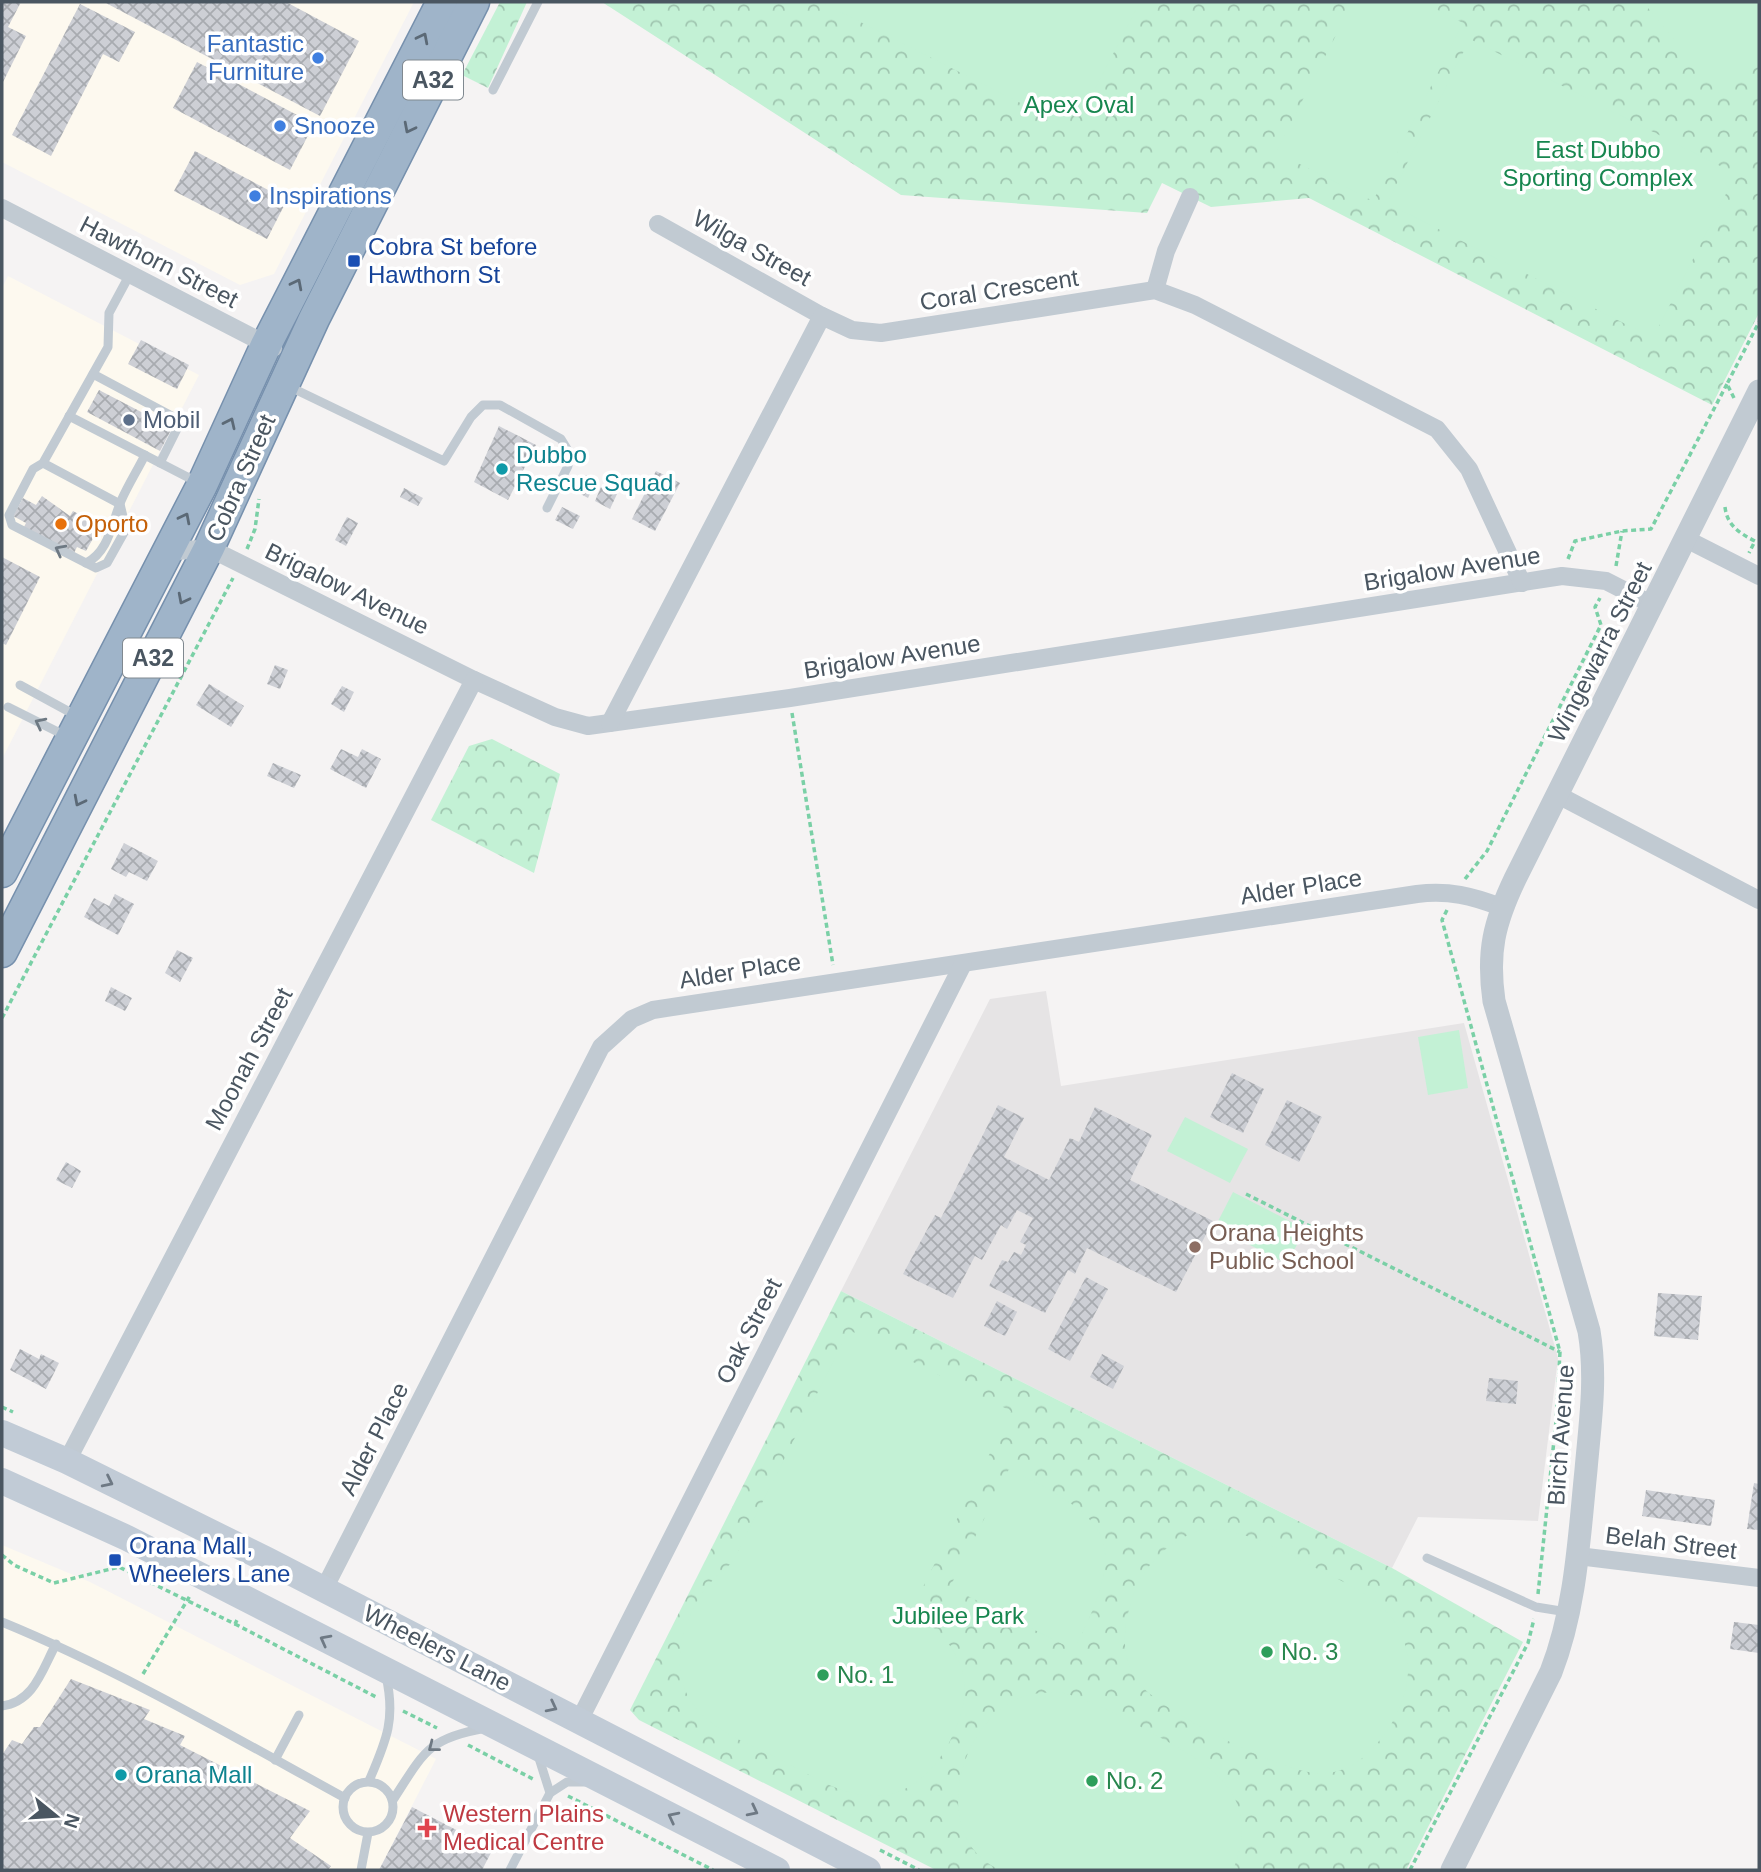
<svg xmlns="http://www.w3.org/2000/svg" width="1761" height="1872" font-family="Helvetica,sans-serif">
<defs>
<pattern id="forest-crowns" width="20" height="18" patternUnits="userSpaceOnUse" patternTransform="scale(1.75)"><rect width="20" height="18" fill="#c3f1d5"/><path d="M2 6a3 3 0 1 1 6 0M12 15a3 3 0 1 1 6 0" fill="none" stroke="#a0c6b0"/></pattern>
<pattern id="building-cross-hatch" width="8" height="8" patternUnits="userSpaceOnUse" patternTransform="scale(1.75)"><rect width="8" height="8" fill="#cdcfd5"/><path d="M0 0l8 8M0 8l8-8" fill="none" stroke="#a8abb0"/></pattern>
</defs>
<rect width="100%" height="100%" fill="#f5f3f3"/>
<g fill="#fdf9ef">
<path d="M2 2H414L274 274 240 285 2 162Z"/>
<path d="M8 276 199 375 2 759V288Z"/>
<path d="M2 1545 90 1582 436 1759 379 1870H2Z"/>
</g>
<path fill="#e6e4e5" d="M1046 991 1061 1086 1464 1023 1558 1358 1538 1521 1418 1517 1392 1568 841 1291 990 999Z"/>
<g fill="url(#forest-crowns)">
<path d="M500 2H527L488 88 462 75Z"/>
<path d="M602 2H1759V313L1712 405 1309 198 1211 207 1162 183 1147 213 901 195Z"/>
<path d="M492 739 560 774 534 873 431 820 469 746Z"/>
<path d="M841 1291 1392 1568 1523 1642 1406 1870H936L639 1720 630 1710Z"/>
</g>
<g fill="#c3f1d5">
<path d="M821 2H820H1140L1084 110 1046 116Z"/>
<path d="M1353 2H1422L1463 23 1373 201 1276 152Z"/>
<path d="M1643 2H1759V58L1719 93Z"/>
<path d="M1470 39 1736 174 1653 338 1387 203Z"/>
<path d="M1459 1030 1468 1088 1428 1095 1418 1037Z"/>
<path d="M1185 1117 1248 1149 1230 1183 1167 1151Z"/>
<path d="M1233 1192 1305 1229 1287 1264 1215 1227Z"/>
<path d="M849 1330 1011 1411 911 1611C944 1631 972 1663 963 1705 953 1748 923 1796 874 1796 841 1796 809 1774 781 1760 752 1745 711 1731 692 1703 662 1657 692 1591 732 1563Z"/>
<path d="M1009 1469C1114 1520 1129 1542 1074 1650L950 1587Z"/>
<path d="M1203 1529C1245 1529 1275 1547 1312 1566 1336 1579 1365 1590 1384 1609 1427 1652 1407 1717 1367 1754 1354 1767 1333 1776 1314 1773 1276 1769 1161 1712 1138 1682 1118 1656 1124 1619 1135 1591 1147 1560 1173 1539 1203 1529Z"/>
<path d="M1061 1692C1093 1701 1121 1716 1150 1732 1209 1764 1264 1793 1233 1870 1172 1870 1112 1870 1051 1870 1036 1870 1011 1872 998 1869 929 1836 958 1724 1019 1698 1033 1692 1046 1693 1061 1692Z"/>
</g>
<g fill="url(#building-cross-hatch)">
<path d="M2 2H21L8 27 26 36 2 84Z"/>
<path d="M104 2H286L359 41 320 116Z"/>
<path d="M80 4 135 32 119 62 103 54 51 156 12 135Z"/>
<path d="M197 62 314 124 290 170 173 108Z"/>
<path d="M195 151 287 200 267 239 174 191Z"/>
<path d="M141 340 189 365 177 389 128 364Z"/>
<path d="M99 390 172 428 160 451 87 412Z"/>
<path d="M499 426 536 445 508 500 474 482Z"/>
<path d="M656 471 680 483 655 531 632 519Z"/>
<path d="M586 475 596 481 588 498 577 492Z"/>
<path d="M601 487 617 494 610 509 595 501Z"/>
<path d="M404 488 423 498 418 506 400 497Z"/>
<path d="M42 496 70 516 73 511 100 526 86 551 77 547 74 553 24 527 26 523 13 516 23 498 36 505Z"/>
<path d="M562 507 580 516 573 529 555 520Z"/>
<path d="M347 517 358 523 346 546 335 540Z"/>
<path d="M2 557 40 577 6 645 2 643Z"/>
<path d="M275 665 288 670 280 689 267 684Z"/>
<path d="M209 684 244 706 231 727 196 705Z"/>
<path d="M342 686 354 692 344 712 331 704Z"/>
<path d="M341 749 358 757 362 749 381 759 366 788 330 769Z"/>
<path d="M273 763 301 775 294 788 267 776Z"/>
<path d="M124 843 158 861 147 881 129 872 126 877 111 869Z"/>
<path d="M115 894 134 904 118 935 84 917 94 898 109 906Z"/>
<path d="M177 950 193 958 180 982 165 973Z"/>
<path d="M111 987 132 998 125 1011 105 1001Z"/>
<path d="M1232 1073 1264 1089 1243 1133 1210 1117Z"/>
<path d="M1287 1100 1322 1117 1299 1162 1265 1145Z"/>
<path d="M998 1105 1024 1118 1004 1157 1049 1180 1070 1138 1079 1142 1095 1107 1152 1135 1130 1180 1213 1221 1176 1292 1087 1248 1075 1274 1068 1270 1045 1313 989 1286 1002 1260 1008 1262 1014 1252 1021 1255 1026 1245 1020 1242 1033 1218 1017 1210 1007 1229 1001 1225 982 1260 975 1256 953 1298 903 1274 935 1215 941 1218Z"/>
<path d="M66 1162 81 1171 72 1188 56 1180Z"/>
<path d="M1086 1277 1108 1289 1070 1361 1048 1349Z"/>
<path d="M1658 1293 1702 1296 1698 1340 1654 1336Z"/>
<path d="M997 1301 1017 1312 1005 1336 984 1326Z"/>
<path d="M20 1349 39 1359 41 1354 59 1363 46 1389 10 1370Z"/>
<path d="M1102 1354 1124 1366 1113 1389 1090 1377Z"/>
<path d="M1489 1378 1518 1381 1516 1404 1486 1401Z"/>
<path d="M1754 1483 1759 1484V1530L1747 1529Z"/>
<path d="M1646 1490 1715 1500 1711 1526 1642 1516Z"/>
<path d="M1734 1622 1759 1625V1653L1730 1649Z"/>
<path d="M71 1679 150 1710 144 1719 185 1736 180 1745 310 1811 290 1838 331 1866 328 1870H2V1755L12 1740 22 1744 34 1727H40Z"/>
<path d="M412 1807 493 1849 482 1870H379Z"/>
</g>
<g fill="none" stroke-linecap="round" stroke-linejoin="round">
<g stroke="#7690ad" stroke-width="33">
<g id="trunk">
<path d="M2 872 202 485 266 345 442 2"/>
<path d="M2 952 209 548 314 319 474 2"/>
</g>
</g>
<g stroke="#7ad0a6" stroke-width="3.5" stroke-dasharray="5 3.5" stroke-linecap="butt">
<path d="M1734 398 1727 384 1759 322"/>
<path d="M1725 507C1727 525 1739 533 1755 541L1749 553"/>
<path d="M247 549 255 529 259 499"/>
<path d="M1568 559 1575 541 1622 531 1651 529 1727 384"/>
<path d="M1616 566 1622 531"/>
<path d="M792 713 833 965"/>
<path d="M1465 879 1487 851 1601 625 1595 607 1600 598"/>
<path d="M1447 910 1442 920 1560 1352 1556 1421 1538 1594"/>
<path d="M2 1018 233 578"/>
<path d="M1246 1194 1560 1352"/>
<path d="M2 1407 13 1412"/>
<path d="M2 1555 14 1565 54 1583 119 1567 235 1624 238 1618"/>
<path d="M235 1624 378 1698"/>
<path d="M143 1674 191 1594"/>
<path d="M403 1711 437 1728"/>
<path d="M468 1745 533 1779"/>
<path d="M568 1796 713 1870"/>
<path d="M880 1850 919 1870"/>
<path d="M1410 1870 1528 1643 1534 1619"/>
</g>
<g stroke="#c1cad2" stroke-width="9">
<path d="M493 90 538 2"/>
<path d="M93 374 181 421 160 463"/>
<path d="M288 386 444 461 471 417 483 405H500L561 439 569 452 568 466 547 508"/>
<path d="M69 416 197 482"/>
<path d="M43 463 120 504 126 529 107 563 96 568 86 563 12 525 9 515 33 469 43 463 108 347 109 313 130 274"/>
<path d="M86 563C109 552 112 522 121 501 128 485 137 471 145 455"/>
<path d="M20 685 77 716"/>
<path d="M8 707 66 736"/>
<path d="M1427 1558 1536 1607 1567 1612"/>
<path d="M2 1622C121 1671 232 1736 345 1798"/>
<path d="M2 1706C34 1702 42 1670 56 1644"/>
<path d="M538 1755 550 1793"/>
<path d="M275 1760 299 1715"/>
<path d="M369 1781C386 1741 396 1720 386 1676"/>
<circle cx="368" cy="1807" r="25"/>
<path d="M393 1800C424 1752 428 1738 486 1728"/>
<path d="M361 1870 368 1833"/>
<path d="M510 1870 550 1793 567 1782H587"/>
</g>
<g stroke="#c1cad2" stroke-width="18">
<path d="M2 208 273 348"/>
<path d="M658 224 822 316"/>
<path d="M1155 290 1166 251 1190 197"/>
<path d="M1686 539 1759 576"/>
<path d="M167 552 209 548 474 680 555 717 588 726 790 698 1562 576 1606 581 1653 605"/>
<path d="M610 723 822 316 852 330 881 333 1155 290 1195 305 1437 429 1469 469 1522 583"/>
<path d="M1558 795 1759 900"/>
<path d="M67 1461 474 680"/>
<path d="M1578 1556 1759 1578"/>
<path d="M323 1591 601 1047 632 1019 653 1010 1417 894C1449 890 1472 896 1501 907"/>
<path d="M579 1721 963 964"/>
</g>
<path stroke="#c1cad2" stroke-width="23" d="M1452 1870 1551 1672C1576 1608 1579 1538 1586 1470 1590 1423 1597 1378 1589 1331L1494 1001C1487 952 1494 923 1515 879L1759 391"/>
<g stroke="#c1cbd6" stroke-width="26">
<path d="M2 1433 67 1461 267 1560 868 1870"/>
<path d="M2 1481 127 1538 777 1870"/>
</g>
<use href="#trunk" stroke="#9fb4c9" stroke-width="30"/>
</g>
<defs><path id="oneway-chevron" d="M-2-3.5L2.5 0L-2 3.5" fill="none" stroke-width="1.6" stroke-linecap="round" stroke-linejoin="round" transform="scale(1.75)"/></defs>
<g stroke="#5b6976">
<use href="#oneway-chevron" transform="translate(423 38) rotate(-63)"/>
<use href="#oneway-chevron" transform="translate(409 128) rotate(117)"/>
<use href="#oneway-chevron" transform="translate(297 284) rotate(-63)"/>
<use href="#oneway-chevron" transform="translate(230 423) rotate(-65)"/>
<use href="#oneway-chevron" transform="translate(185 518) rotate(-63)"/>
<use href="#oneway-chevron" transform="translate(183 599) rotate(117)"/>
<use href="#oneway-chevron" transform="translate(79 801) rotate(117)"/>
</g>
<g stroke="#6e7983">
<use href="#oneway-chevron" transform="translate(60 550) rotate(-152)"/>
<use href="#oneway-chevron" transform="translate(40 723) rotate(-153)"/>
<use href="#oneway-chevron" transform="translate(433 1747) rotate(142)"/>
</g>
<g stroke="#6e7984">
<use href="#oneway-chevron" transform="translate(108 1482) rotate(26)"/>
<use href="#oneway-chevron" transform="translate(325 1640) rotate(-152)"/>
<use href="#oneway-chevron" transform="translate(552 1707) rotate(27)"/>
<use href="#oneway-chevron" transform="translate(753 1811) rotate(27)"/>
<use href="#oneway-chevron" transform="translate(673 1817) rotate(-153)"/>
</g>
<g fill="#3f7fe0" stroke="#fff" stroke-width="2.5">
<circle cx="318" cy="58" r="7"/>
<circle cx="280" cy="126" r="7"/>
<circle cx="255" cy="196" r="7"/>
</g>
<g fill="#1a4fb4" stroke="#fff" stroke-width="2.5">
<rect x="347" y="254" width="14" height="14" rx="3.5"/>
<rect x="108" y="1553" width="14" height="14" rx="3.5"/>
</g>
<circle fill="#5c6f8a" stroke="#fff" stroke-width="2.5" cx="129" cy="420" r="7"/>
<g fill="#0f9aa8" stroke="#fff" stroke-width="2.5">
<circle cx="502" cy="469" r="7"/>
<circle cx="121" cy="1775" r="7"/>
</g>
<circle fill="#e8710a" stroke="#fff" stroke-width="2.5" cx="61" cy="524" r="7"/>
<circle fill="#8d6e63" stroke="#fff" stroke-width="2.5" cx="1195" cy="1247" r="7"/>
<g fill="#2e9e5b" stroke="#fff" stroke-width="2.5">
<circle cx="1267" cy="1652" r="7"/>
<circle cx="823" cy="1675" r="7"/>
<circle cx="1092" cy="1781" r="7"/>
</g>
<path fill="#e0444e" stroke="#fff" stroke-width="2.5" d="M423.5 1817.5h7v7h7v7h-7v7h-7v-7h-7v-7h7z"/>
<g text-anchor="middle" stroke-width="7" stroke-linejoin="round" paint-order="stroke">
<g fill="#fff" stroke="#808990" stroke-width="2">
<rect x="403" y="60.5" width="60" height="39" rx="5"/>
<rect x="123" y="638.5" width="60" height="39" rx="5"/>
</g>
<g font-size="23" font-weight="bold" fill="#4a5661">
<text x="433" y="88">A32</text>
<text x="153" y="666">A32</text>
</g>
<g font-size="24" fill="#366cbe" stroke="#fff" text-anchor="start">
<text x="304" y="52" text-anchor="end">Fantastic<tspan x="304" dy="28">Furniture</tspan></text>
<text x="294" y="134">Snooze</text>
<text x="269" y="204">Inspirations</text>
</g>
<g font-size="24" fill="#17864f" stroke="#fff">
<text x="1079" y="113">Apex Oval</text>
<text x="1598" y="158">East Dubbo<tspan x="1598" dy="28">Sporting Complex</tspan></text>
<text x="958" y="1624">Jubilee Park</text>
</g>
<g font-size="24" fill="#164399" stroke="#fff" text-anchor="start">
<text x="368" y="255">Cobra St before<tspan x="368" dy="28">Hawthorn St</tspan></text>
<text x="129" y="1554">Orana Mall,<tspan x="129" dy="28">Wheelers Lane</tspan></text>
</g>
<g font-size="24" fill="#4a5661" stroke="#fff">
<text transform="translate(752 248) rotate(29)" y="8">Wilga Street</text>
<text transform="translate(159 262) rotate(27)" y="8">Hawthorn Street</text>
<text transform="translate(999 290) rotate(-9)" y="8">Coral Crescent</text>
<text transform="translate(241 478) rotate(-66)" y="8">Cobra Street</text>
<text transform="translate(1452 569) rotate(-9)" y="8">Brigalow Avenue</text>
<text transform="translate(347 589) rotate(26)" y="8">Brigalow Avenue</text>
<text transform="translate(1600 652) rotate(-63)" y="8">Wingewarra Street</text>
<text transform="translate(892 657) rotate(-9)" y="8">Brigalow Avenue</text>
<text transform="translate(1301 887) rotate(-9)" y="8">Alder Place</text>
<text transform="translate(740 971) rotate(-9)" y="8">Alder Place</text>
<text transform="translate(249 1059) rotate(-62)" y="8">Moonah Street</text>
<text transform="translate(749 1331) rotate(-63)" y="8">Oak Street</text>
<text transform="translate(1561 1435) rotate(-86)" y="8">Birch Avenue</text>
<text transform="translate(374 1439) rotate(-63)" y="8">Alder Place</text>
<text transform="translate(1671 1543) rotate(7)" y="8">Belah Street</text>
<text transform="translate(437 1648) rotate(27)" y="8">Wheelers Lane</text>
</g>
<g font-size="24" fill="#4e5e75" stroke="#fff" text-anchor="start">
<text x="143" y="428">Mobil</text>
</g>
<g font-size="24" fill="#0d838f" stroke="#fff" text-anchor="start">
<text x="516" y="463">Dubbo<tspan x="516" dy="28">Rescue Squad</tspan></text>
<text x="135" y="1783">Orana Mall</text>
</g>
<g font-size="24" fill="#c56008" stroke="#fff" text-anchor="start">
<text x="75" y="532">Oporto</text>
</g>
<g font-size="24" fill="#785e54" stroke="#fff" text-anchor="start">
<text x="1209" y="1241">Orana Heights<tspan x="1209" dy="28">Public School</tspan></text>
</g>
<g font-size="24" fill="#27864d" stroke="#fff" text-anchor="start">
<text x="1281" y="1660">No. 3</text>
<text x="837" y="1683">No. 1</text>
<text x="1106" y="1789">No. 2</text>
</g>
<g font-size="24" fill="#be3a42" stroke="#fff" text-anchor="start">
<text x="443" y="1822">Western Plains<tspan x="443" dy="28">Medical Centre</tspan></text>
</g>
</g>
<rect width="1761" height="1872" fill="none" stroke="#4a5661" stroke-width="7"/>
<g transform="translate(56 1816) rotate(108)" stroke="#ffffff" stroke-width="5" paint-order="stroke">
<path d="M0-5L12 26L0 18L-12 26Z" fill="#4a5661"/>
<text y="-10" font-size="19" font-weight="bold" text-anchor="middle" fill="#4a5661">N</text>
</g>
</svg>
